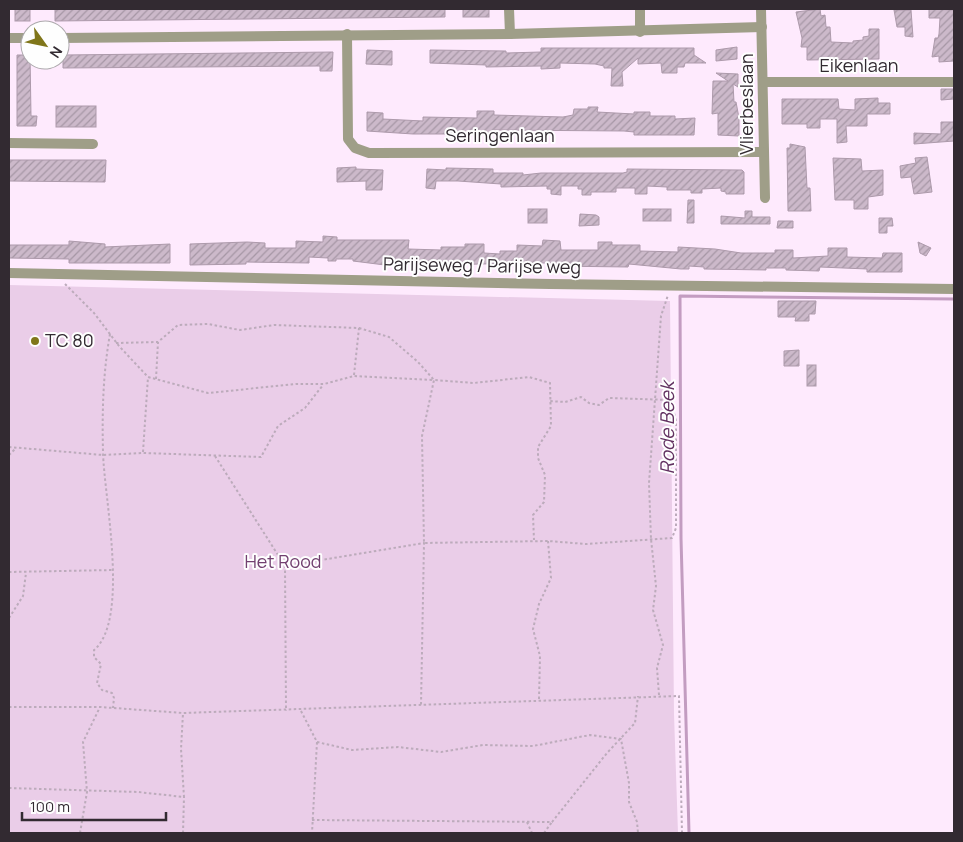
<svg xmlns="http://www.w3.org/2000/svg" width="963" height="842" font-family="Manrope,sans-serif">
<defs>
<pattern id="building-hatch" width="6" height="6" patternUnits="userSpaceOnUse" patternTransform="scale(1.25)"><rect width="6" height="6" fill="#ccb9ca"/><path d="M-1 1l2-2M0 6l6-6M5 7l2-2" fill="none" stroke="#a697a5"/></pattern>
</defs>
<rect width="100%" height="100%" fill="#feeafd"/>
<path fill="#eacde8" d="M9 285 670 301 674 714 678 833H9Z"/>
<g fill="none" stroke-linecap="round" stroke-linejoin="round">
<path stroke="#c39cc1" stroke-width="3" d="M689 833 681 538 680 296 954 299"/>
</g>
<g fill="url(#building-hatch)" stroke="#ad9aab">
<rect x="15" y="9" width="15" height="12"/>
<path d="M55 9H445V17L55 21Z"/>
<rect x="463" y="9" width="26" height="8"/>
<path d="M820 9 821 16 825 15 826 27H830L831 42 853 43V41L863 40V37L869 36V29H879V59L807 60V47H801L802 38 796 12Z"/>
<path d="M929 9 954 10V61L939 62V56L932 57 935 38H938L939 34 940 18H929Z"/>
<path d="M894 10H911L913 37 905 36V27H897Z"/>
<path d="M737 47V59L716 61V50Z"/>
<path d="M541 48H694V55L706 63H685L684 67H677V73H662L661 63 638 64V58L622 72 623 86H611L612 68H604V66L595 64 560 63V68L541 69V66L486 67V65L430 63V50L506 51V53L541 52Z"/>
<path d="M367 50 392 51V65L366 64Z"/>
<path d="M333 52 332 71H320V66L63 68V55Z"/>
<path d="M17 55H30L31 116H37L36 126H17Z"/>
<path d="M716 73 738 74V87L733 84 734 102H736L739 118V136L718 135V113L712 114 713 81H728Z"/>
<path d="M941 89H954V99L941 100Z"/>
<path d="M878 98V103H890V114H867V126H846L847 142 837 143V119H820V128H807V124H782V99H838L839 109 855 110V99Z"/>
<rect x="56" y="106" width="40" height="21"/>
<path d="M588 107H598L597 112 634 114V112H650V116H675V119L695 118 694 135H634V132L624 131 494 130V134H413L367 131V112L383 113V119L423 121V117L477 118V111H494V115L563 117 573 115 574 109H588Z"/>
<path d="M941 122H954V141L914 144V133L941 134Z"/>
<path d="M790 144 805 147 807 188H810L811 211H788L787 148H790Z"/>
<path d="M927 157 932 192 914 194 911 177 901 178 900 166 916 163 915 158Z"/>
<path d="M833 158 861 159 862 171 883 170V195L868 197V209H854V200H835Z"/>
<path d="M9 160H106L105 182 9 181Z"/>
<path d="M356 167V169L383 170 382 190H366V181L337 182V168Z"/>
<path d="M446 168 493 169V173H523V175L541 173H623L627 172V169L742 170 744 172V194H726V192L721 191V188L702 189V193H691V190H667V187L647 186V194H635V188H616V192H591V195H582V189H578V186H561V195L551 194V189H547V186L501 187V184L458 181H436L435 189 426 188 427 169 446 170Z"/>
<path d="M688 200H694V223H687Z"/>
<rect x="528" y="209" width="19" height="14"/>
<rect x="643" y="209" width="28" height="12"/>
<path d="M745 211H752V217H770V224H721V216L745 218Z"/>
<path d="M580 214 596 215 599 217V225L579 226Z"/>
<path d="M879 218H892L893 226H887V233H879Z"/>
<path d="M778 221H793V228H777Z"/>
<path d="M323 236 337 237V240H409L408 249 441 250V247H465V244H484V253L500 254V251H517V245L542 246 543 240 560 241 561 250H598V242H612V245H640V251L678 252V247L715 249 741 253H775V250H793V258L828 256V248H847V257L882 258 883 253H902V272H867V269L820 267 819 271 786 270V268H766V270L704 269V267L689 266V269H681L629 264 628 267 554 266V263H534L431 265H417V261L385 260V265L353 261V259H336V261H328V258L309 257V263L246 262V264L190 265V244L247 242 265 243V248H296V241L323 242Z"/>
<path d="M69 241 105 244V247L170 244V263H69V259L9 258V245H69Z"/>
<path d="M918 242 931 248 926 256 920 253Z"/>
<path d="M778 301H816L815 314H809V321H795L796 317H778Z"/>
<path d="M799 350V366H784V351Z"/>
<rect x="807" y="365" width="9" height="21"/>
</g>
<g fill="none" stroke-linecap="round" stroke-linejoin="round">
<g stroke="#bcabbb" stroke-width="2" stroke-dasharray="2.5 2.5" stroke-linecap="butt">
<path d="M65 284 94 313 119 346 148 377 208 393 296 384H324L354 376 434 380 422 436 424 543 548 541 586 544 672 538 676 528V421L671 400 609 398 599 405 589 403 581 397 565 402 549 401"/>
<path d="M359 328 389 337 418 362 434 380 474 383 529 377 550 383 551 426 538 447V458L545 475 544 502 533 515 534 540"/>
<path d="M110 334C103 373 102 412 103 452 104 497 130 620 94 650V657L101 664 97 683 102 690 112 693 114 698 113 708"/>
<path d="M116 343 158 342 178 325 208 324 240 330 274 325 359 328 354 375"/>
<path d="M156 379 158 342"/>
<path d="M9 447 103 455 143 453 261 457 278 426 305 408 323 385"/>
<path d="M143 452 148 377"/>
<path d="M9 455 16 448"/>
<path d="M215 456 285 566 286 711"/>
<path d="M285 566 424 543 421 705"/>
<path d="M9 572 113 570"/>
<path d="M9 618 23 596 26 573"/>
<path d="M659 695 657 668 663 645 653 610 656 586 651 539 649 483 661 316 668 295"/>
<path d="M539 699 540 656 533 629 539 604 551 578 548 541"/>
<path d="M9 707H100L183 713 679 696 682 833"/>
<path d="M301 711 317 742 312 833"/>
<path d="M317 742 352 750 398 747 441 752 483 745 533 746 590 735 621 739 629 783V802L637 822 638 833"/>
<path d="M9 788 138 792 184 797 181 749 183 713"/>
<path d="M312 820 552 822 607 753 635 723 638 696"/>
<path d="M527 822 532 833"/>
<path d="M80 833 87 792 83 742 100 707"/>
<path d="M183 833 184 797"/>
<path d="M544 833 552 822"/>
</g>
<g stroke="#9f9e88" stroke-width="10">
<path d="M509 9 510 34"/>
<path d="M640 9V32"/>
<path d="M761 9 765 198"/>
<path d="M347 34 348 139 355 148 369 153 763 152"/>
<path d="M9 38H30"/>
<path d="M60 38 510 34 762 27"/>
<path d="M764 82H954"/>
<path d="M9 143 93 144"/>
<path d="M9 273 550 284 954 289"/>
</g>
</g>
<circle fill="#80761a" stroke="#fefefe" stroke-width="2" cx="35" cy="341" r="5"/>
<g text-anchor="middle" stroke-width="4" stroke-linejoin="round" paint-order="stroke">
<g font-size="18" fill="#322a31" stroke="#fefefe">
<text x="859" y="72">Eikenlaan</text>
<text transform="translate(747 104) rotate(-90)" y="6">Vlierbeslaan</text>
<text x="500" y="142">Seringenlaan</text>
<text transform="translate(482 266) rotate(1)" y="6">Parijseweg / Parijse weg</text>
</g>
<g font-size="18" fill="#322a31" stroke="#fefefe" text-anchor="start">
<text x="45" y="347">TC 80</text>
</g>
<g font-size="18" fill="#724070" stroke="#fefefe">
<text x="283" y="568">Het Rood</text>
</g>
<g font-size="19" font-style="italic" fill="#623161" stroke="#fefefe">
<text transform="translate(667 428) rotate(-90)" y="7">Rode Beek</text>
</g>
</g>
<rect width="963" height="842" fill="none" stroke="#322a31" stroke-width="20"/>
<g transform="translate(45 45) rotate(123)"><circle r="24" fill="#fefefe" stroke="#aca9ac"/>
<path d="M0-4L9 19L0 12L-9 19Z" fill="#80761a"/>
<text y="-8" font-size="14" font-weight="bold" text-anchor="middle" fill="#322a31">N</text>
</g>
<path d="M22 812v8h144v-8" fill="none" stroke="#322a31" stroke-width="2.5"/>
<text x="30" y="812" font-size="15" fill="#322a31" stroke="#fefefe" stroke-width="4" paint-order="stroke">100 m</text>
</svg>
